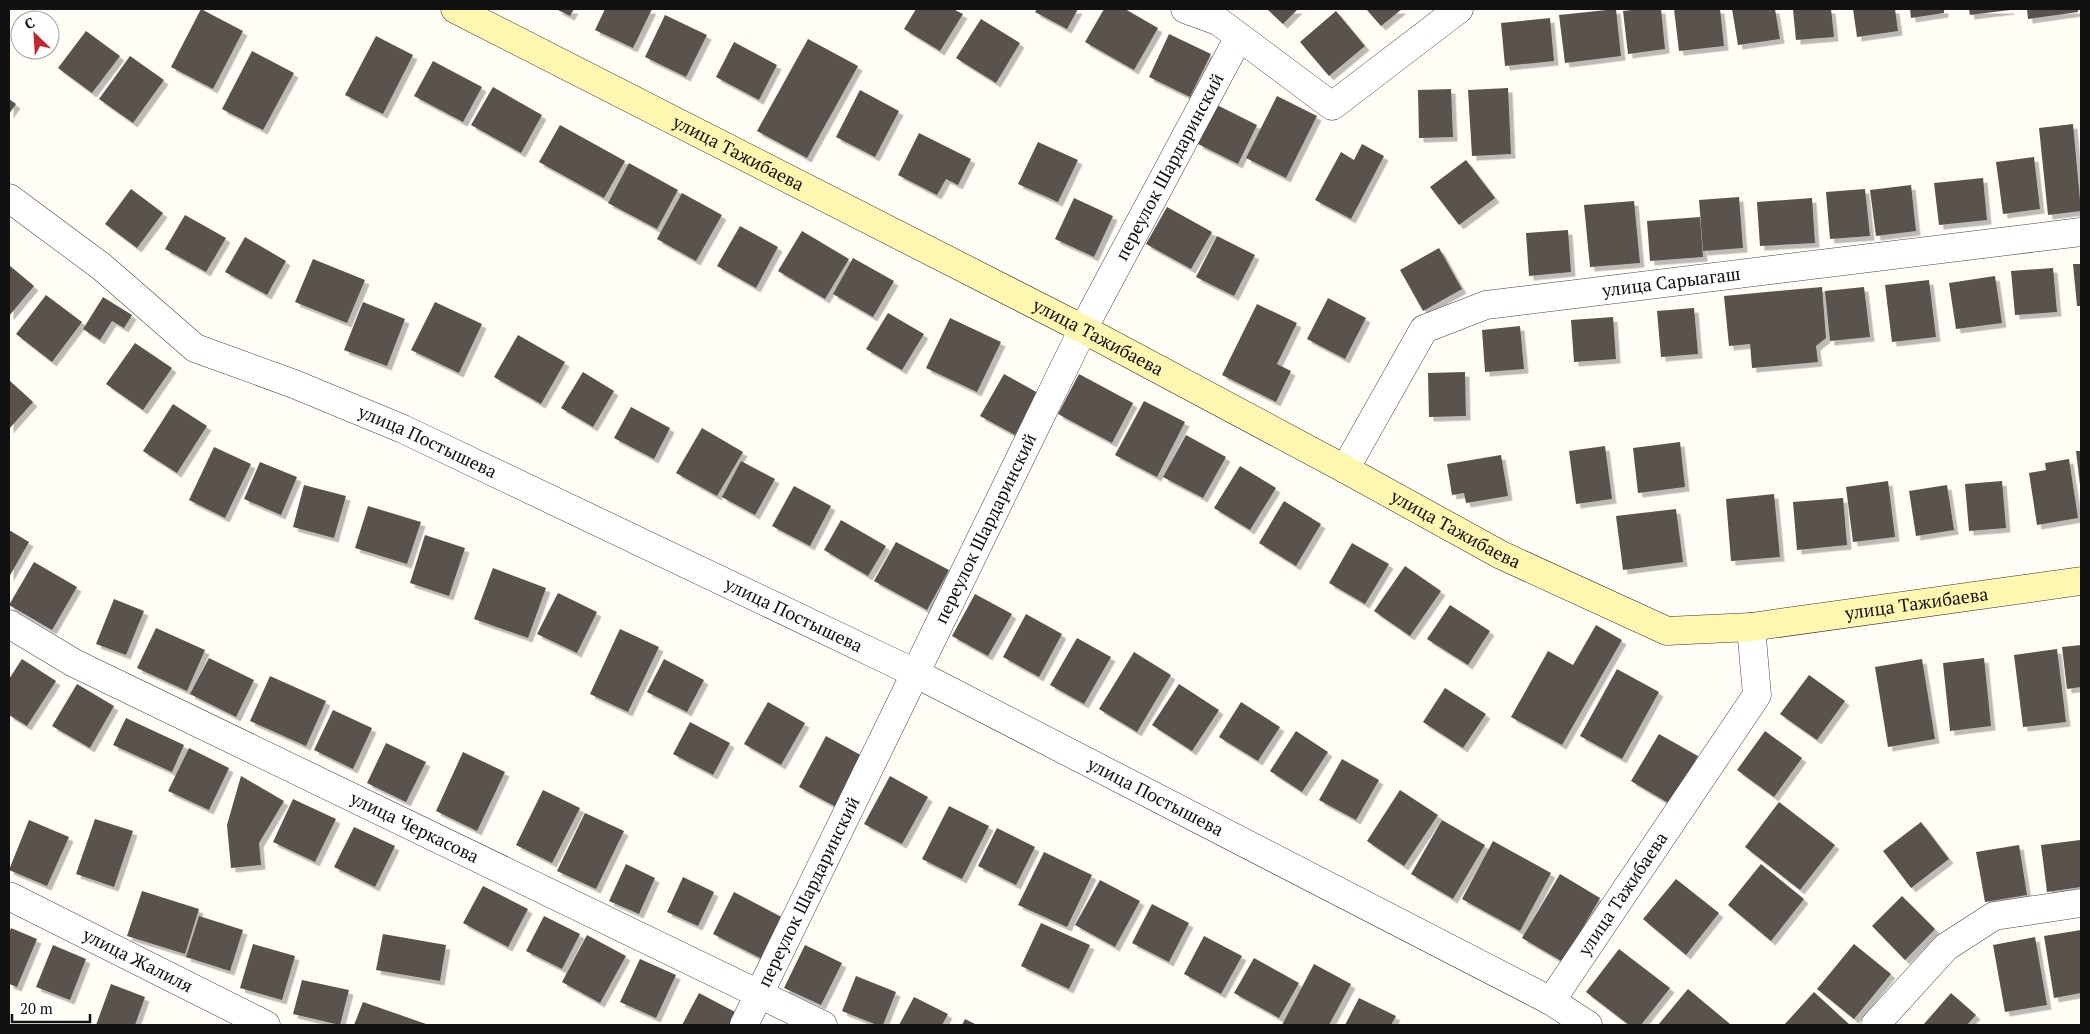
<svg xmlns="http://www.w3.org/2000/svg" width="2090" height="1034" font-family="'PT Serif',serif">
<defs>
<filter id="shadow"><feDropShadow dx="4.5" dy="4.5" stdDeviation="0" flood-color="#0004"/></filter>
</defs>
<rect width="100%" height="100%" fill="#fffdf5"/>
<g fill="#5a524d" filter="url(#shadow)">
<path d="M201 9 243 31 213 89 171 67Z"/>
<path d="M556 9H574L570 16Z"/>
<path d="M605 9H652L633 48 595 30Z"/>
<path d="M916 9H953L963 14 940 51 904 29Z"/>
<path d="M1037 9H1078L1067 29 1035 12Z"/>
<path d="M1104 9H1125L1158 28 1134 70 1085 42Z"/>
<path d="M1267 9H1298L1283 24Z"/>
<path d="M1366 9H1402L1381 26Z"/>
<path d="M1616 9 1621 56 1565 63 1559 15Z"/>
<path d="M1640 9H1661L1665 49 1628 54 1623 11Z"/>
<path d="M1674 9H1720L1724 46 1679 51Z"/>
<path d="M1732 9H1775L1780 39 1738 45Z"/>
<path d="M1793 9H1831L1834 37 1796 40Z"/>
<path d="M1853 9H1895L1898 31 1857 37Z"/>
<path d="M1910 9H1944V13L1911 18Z"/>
<path d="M1969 9H2010V10L1970 15Z"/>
<path d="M2027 9H2078V12L2028 19Z"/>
<path d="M1336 11 1365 46 1329 76 1300 42Z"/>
<path d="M665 15 707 35 686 77 645 57Z"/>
<path d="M1550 18 1554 61 1505 66 1501 23Z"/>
<path d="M981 19 1020 43 996 83 956 58Z"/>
<path d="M86 31 120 56 92 93 58 68Z"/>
<path d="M1169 34 1211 54 1190 97 1149 77Z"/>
<path d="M376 36 413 55 383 114 345 95Z"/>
<path d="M808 39 858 66 807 158 757 131Z"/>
<path d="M734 42 777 65 759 100 716 77Z"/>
<path d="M252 51 294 73 263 130 222 109Z"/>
<path d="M130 56 164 80 133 123 99 99Z"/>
<path d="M433 61 482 87 463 122 414 96Z"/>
<path d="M493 87 542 115 521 153 471 125Z"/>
<path d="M1508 88 1511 154 1472 156 1468 90Z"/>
<path d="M1451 89 1453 137 1419 138 1418 90Z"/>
<path d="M860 90 899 111 875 157 836 137Z"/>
<path d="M1277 96 1317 116 1286 178 1246 158Z"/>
<path d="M9 99 16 104 9 114Z"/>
<path d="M1217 105 1257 125 1238 164 1198 144Z"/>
<path d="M2073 124 2081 211 2048 215 2039 128Z"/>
<path d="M560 125 625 161 604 198 539 162Z"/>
<path d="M919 133 971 159 958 185 946 179 937 195 898 175Z"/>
<path d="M1038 142 1078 160 1058 202 1018 184Z"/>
<path d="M1362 144 1384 156 1351 219 1315 200 1341 152 1354 160Z"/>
<path d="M2034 157 2040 209 2003 214 1996 162Z"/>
<path d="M1466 160 1495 198 1459 225 1430 187Z"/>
<path d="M629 163 678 190 657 229 608 203Z"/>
<path d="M1983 178 1987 220 1939 225 1934 183Z"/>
<path d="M1911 185 1916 231 1876 236 1870 190Z"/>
<path d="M131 189 163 213 137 248 105 224Z"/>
<path d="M1865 189 1870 236 1830 239 1826 192Z"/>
<path d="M682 193 722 215 696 261 657 239Z"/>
<path d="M1739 197 1743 248 1703 251 1699 200Z"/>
<path d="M1074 198 1113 216 1094 257 1055 239Z"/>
<path d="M1812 198 1815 243 1760 246 1757 202Z"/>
<path d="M1634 201 1640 263 1590 267 1584 205Z"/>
<path d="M1167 207 1212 232 1191 269 1146 244Z"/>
<path d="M185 215 226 238 206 272 165 249Z"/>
<path d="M1700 217 1703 257 1650 261 1647 221Z"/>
<path d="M740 226 778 247 756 288 717 266Z"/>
<path d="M1568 230 1571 272 1529 276 1526 233Z"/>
<path d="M802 231 849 259 825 299 778 271Z"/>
<path d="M1217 236 1255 255 1234 296 1196 277Z"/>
<path d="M245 237 286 261 267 295 225 272Z"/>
<path d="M1439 248 1462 289 1423 311 1400 270Z"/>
<path d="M853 258 894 281 873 317 833 294Z"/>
<path d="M313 259 365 280 347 323 295 302Z"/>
<path d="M2073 264H2081V306H2077Z"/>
<path d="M9 265 34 286 9 316Z"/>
<path d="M2053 268 2057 312 2015 315 2011 271Z"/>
<path d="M1995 276 2002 323 1956 329 1949 283Z"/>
<path d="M1929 280 1936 337 1892 342 1885 285Z"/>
<path d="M1822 287 1826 338 1816 346 1818 362 1752 368 1750 344 1729 346 1724 296Z"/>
<path d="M1864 287 1870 337 1830 341 1825 291Z"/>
<path d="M46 295 82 322 52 362 16 334Z"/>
<path d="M103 297 132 315 124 328 112 321 100 340 83 329Z"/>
<path d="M1328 298 1366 318 1345 359 1307 339Z"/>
<path d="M363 302 405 319 387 366 344 350Z"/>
<path d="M435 302 482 324 459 373 411 350Z"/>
<path d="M1257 304 1297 323 1277 364 1291 371 1276 402 1222 375Z"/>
<path d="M1694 308 1698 354 1661 357 1657 311Z"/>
<path d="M888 313 924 334 902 370 866 349Z"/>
<path d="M1613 317 1616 359 1574 362 1571 320Z"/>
<path d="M950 318 1001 342 977 392 926 368Z"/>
<path d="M1520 326 1524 369 1485 372 1482 330Z"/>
<path d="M518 335 565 362 541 404 494 377Z"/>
<path d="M135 343 172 368 143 410 106 384Z"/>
<path d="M583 372 614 391 593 427 561 408Z"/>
<path d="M1465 372 1466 416 1429 417 1428 373Z"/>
<path d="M1004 374 1038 393 1015 435 980 416Z"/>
<path d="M1079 374 1133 403 1112 443 1058 414Z"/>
<path d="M9 380 33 402 9 429Z"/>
<path d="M1144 401 1185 422 1157 477 1115 455Z"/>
<path d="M173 404 207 426 177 473 143 451Z"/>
<path d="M631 407 670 428 654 459 614 438Z"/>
<path d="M702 428 743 452 717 496 676 473Z"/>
<path d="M1186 435 1226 457 1203 498 1163 477Z"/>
<path d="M1680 442 1685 487 1638 493 1633 448Z"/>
<path d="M1605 446 1612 499 1576 504 1569 451Z"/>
<path d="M214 447 251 464 225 518 189 500Z"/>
<path d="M2076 451H2081V485H2080Z"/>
<path d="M1501 455 1508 496 1466 503 1464 493 1452 495 1447 464Z"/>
<path d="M2069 459 2078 518 2037 525 2029 473 2046 470 2045 463Z"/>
<path d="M741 461 775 479 755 515 722 497Z"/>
<path d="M260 462 297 477 281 515 244 499Z"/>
<path d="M1240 466 1276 488 1250 530 1214 508Z"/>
<path d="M1888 481 1895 537 1853 542 1846 487Z"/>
<path d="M2002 481 2006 528 1969 531 1965 484Z"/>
<path d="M304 485 346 496 334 538 293 527Z"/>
<path d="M1947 485 1954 530 1916 536 1909 491Z"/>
<path d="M794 486 831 506 810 546 772 526Z"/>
<path d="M1774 494 1780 557 1731 561 1726 499Z"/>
<path d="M1843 498 1847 545 1797 550 1793 502Z"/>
<path d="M1284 501 1321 524 1296 566 1259 543Z"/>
<path d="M368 506 421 522 407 564 355 548Z"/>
<path d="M1676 509 1683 562 1623 570 1616 516Z"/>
<path d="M841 520 886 546 868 576 824 550Z"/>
<path d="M9 530 29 542 9 577Z"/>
<path d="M425 535 465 548 449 596 410 583Z"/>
<path d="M896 542 949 570 927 610 874 581Z"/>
<path d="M1352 543 1389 564 1365 604 1329 583Z"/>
<path d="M34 562 77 587 52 630 9 605Z"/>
<path d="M1405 566 1441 591 1410 636 1374 611Z"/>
<path d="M493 568 546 588 528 638 474 619Z"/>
<path d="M558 593 597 612 577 653 537 634Z"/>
<path d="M975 594 1012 614 988 656 952 636Z"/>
<path d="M114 599 144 611 126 655 96 644Z"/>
<path d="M1450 605 1490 631 1468 665 1427 639Z"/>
<path d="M1026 614 1062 634 1039 677 1003 657Z"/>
<path d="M1596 625 1622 640 1562 745 1511 717 1548 651 1573 665Z"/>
<path d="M156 628 205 650 187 691 137 668Z"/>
<path d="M620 629 659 647 628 712 590 694Z"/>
<path d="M1077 638 1111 657 1084 704 1050 685Z"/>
<path d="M2081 645V687L2067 689 2062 647Z"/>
<path d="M2057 649 2066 722 2023 727 2014 655Z"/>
<path d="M1134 652 1171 675 1137 732 1099 709Z"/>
<path d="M209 658 254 680 236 717 190 694Z"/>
<path d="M1984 658 1991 726 1950 731 1943 663Z"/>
<path d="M22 659 56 681 27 726 9 715V679Z"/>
<path d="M664 659 704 680 687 712 647 692Z"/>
<path d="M1922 659 1935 739 1888 747 1875 667Z"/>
<path d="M1617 669 1659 692 1622 759 1580 736Z"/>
<path d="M1809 675 1845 701 1817 740 1780 714Z"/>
<path d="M270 676 326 701 306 746 250 721Z"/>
<path d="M77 684 114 706 90 748 52 726Z"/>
<path d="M1179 684 1219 710 1192 751 1152 725Z"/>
<path d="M1445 688 1486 714 1463 748 1423 722Z"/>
<path d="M768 702 805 723 781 765 744 744Z"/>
<path d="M1241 702 1280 727 1258 761 1219 737Z"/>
<path d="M333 710 372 728 353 769 314 750Z"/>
<path d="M126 718 184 745 172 772 113 745Z"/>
<path d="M690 722 730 743 713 775 673 754Z"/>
<path d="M1296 731 1328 752 1302 792 1270 771Z"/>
<path d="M1765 731 1802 758 1774 797 1737 770Z"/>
<path d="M1659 734 1698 756 1670 804 1631 781Z"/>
<path d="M826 736 866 758 838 808 799 787Z"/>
<path d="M386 743 426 762 406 802 367 783Z"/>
<path d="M189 748 229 768 209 810 168 791Z"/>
<path d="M463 752 505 772 477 831 436 811Z"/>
<path d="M1342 759 1379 780 1356 820 1319 800Z"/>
<path d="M241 776 284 801 259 843 261 865 231 868 227 825Z"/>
<path d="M890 776 928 797 902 844 864 824Z"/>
<path d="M543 790 580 808 552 863 516 845Z"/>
<path d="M1400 790 1438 815 1404 866 1367 841Z"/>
<path d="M293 799 336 819 315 862 273 842Z"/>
<path d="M1779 802 1835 845 1800 890 1745 847Z"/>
<path d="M949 806 989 826 962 879 922 859Z"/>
<path d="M585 813 624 831 596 889 557 871Z"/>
<path d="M95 819 133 831 114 887 76 874Z"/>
<path d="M29 820 69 837 47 886 9 870Z"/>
<path d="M1442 820 1485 845 1453 899 1411 874Z"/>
<path d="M1921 822 1949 859 1911 888 1883 851Z"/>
<path d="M354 827 395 846 375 887 334 867Z"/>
<path d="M997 828 1035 847 1016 885 978 866Z"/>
<path d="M2080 840 2081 887 2047 892 2041 845Z"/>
<path d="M1493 841 1551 873 1520 931 1462 899Z"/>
<path d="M2019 845 2027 895 1985 902 1976 852Z"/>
<path d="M1044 852 1092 875 1067 927 1018 905Z"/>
<path d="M626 864 655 878 639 914 609 901Z"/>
<path d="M1761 864 1804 899 1771 941 1728 905Z"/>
<path d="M1560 874 1600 898 1563 962 1522 938Z"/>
<path d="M683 877 714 892 698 926 667 912Z"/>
<path d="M1676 879 1719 913 1686 955 1643 919Z"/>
<path d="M1100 880 1140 901 1115 947 1075 925Z"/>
<path d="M483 886 528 909 508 947 463 923Z"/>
<path d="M142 891 199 909 185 954 127 936Z"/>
<path d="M734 892 789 921 768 962 713 934Z"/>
<path d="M1902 896 1935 929 1905 960 1872 926Z"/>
<path d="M1152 904 1189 923 1169 962 1132 943Z"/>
<path d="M199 916 243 930 230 971 186 957Z"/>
<path d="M544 916 580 934 562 969 526 951Z"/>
<path d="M1041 923 1090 945 1069 989 1021 966Z"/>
<path d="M11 928 37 939 17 987 9 984V933Z"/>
<path d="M2081 930V993L2054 998 2044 936Z"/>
<path d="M383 934 446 945 440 981 376 970Z"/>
<path d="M587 935 626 956 600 1003 562 982Z"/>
<path d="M1204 936 1242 956 1221 994 1184 974Z"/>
<path d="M2035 937 2047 1005 2005 1012 1993 945Z"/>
<path d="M253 944 295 956 282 1000 240 988Z"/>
<path d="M1854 944 1891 974 1854 1019 1817 989Z"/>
<path d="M53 945 86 959 70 1000 36 987Z"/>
<path d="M805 945 842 963 821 1005 784 988Z"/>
<path d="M1619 949 1670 988 1641 1025H1629L1586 992Z"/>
<path d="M1254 958 1299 983 1279 1018 1234 993Z"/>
<path d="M640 959 676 975 656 1018 620 1002Z"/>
<path d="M1314 964 1351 984 1329 1025H1282Z"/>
<path d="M856 976 896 992 883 1025H877L842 1011Z"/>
<path d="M302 980 349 990 340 1025 293 1014Z"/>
<path d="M111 984 145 997 135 1025H96Z"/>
<path d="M1688 989 1730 1024 1729 1025H1658Z"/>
<path d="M1814 992 1850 1025H1784Z"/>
<path d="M699 993 737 1013 730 1025H682Z"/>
<path d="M1951 993 1976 1015 1967 1025H1923Z"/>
<path d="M914 997 948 1014 942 1025H899Z"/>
<path d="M1359 998 1396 1016 1391 1025H1345Z"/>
<path d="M363 1002 429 1025H354Z"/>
<path d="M965 1019 977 1025H962Z"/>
</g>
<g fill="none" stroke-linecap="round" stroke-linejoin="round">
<g stroke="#444" stroke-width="29">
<g id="street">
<path d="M1185 9 1218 21 1332 106 1459 9"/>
<path id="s1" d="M9 198 102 267 195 348 294 384 403 429 915 673 1551 1001 1588 1025"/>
<path id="s2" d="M1345 469 1424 329 1486 305 2081 232"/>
<path id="s3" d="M9 624 74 663 823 1025"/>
<path id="s4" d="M9 896 266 1025"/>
<path id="s5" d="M1551 1001 1757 695 1751 627"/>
<path id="s6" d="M744 1025 1083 329 1239 37"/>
<path d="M1875 1025 1946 947 1994 916 2081 903"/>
</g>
</g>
<g stroke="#333" stroke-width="29">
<g id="secondary">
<path id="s7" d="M455 9 1083 329 1345 469 1501 555 1667 631 1751 627 2081 581"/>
</g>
</g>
<use href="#street" stroke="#fff" stroke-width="28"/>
<use href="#secondary" stroke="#fff6b0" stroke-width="28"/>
</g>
<g text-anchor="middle" stroke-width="5" stroke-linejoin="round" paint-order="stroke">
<g font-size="18" fill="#111" stroke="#fff">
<text dy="6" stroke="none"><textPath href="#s7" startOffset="318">улица Тажибаева</textPath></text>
<text dy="6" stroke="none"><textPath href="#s6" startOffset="958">переулок Шардаринский</textPath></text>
<text dy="6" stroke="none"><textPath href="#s2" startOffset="414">улица Сарыагаш</textPath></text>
<text dy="6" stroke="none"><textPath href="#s7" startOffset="722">улица Тажибаева</textPath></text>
<text dy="6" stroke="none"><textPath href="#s1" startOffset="490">улица Постышева</textPath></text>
<text dy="6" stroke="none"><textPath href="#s6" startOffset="552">переулок Шардаринский</textPath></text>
<text dy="6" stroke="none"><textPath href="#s7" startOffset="1128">улица Тажибаева</textPath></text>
<text dy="6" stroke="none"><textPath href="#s7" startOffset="1614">улица Тажибаева</textPath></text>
<text dy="6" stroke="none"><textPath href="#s1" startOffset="895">улица Постышева</textPath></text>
<text dy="6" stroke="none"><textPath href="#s1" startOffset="1300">улица Постышева</textPath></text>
<text dy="6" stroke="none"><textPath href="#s3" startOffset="454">улица Черкасова</textPath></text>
<text dy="6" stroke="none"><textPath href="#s6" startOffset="148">переулок Шардаринский</textPath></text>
<text dy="6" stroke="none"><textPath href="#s5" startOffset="129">улица Тажибаева</textPath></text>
<text dy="6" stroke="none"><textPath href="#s4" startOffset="144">улица Жалиля</textPath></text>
</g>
</g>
<rect width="2090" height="1034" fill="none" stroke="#111111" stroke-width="20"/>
<g transform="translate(35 35) rotate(335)"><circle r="24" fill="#ffffff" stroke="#a0a0a0"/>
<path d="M0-4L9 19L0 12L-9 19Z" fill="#c4262e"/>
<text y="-8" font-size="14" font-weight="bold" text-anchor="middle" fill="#111111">С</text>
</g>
<path d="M12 1014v8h78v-8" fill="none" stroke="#111111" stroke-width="2.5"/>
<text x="20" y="1014" font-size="15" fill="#111111" stroke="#ffffff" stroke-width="4" paint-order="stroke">20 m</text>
</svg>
